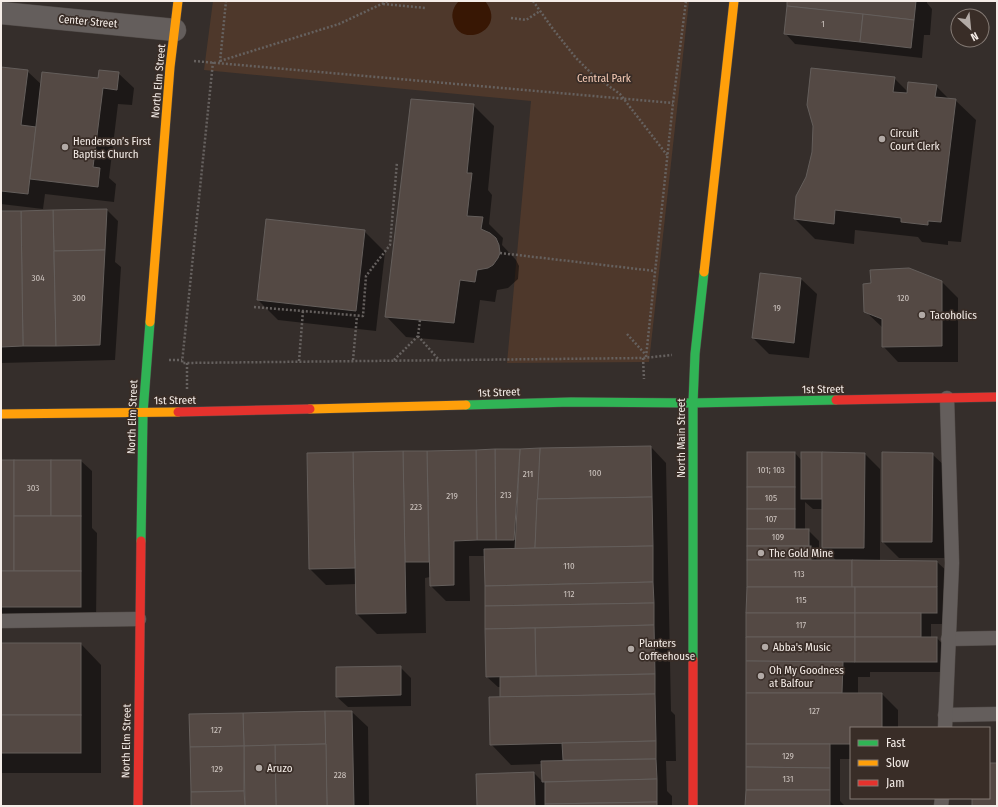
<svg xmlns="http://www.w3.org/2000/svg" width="998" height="807" font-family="'Fira Sans Condensed',sans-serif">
<rect width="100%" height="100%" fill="#352e2b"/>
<path fill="#4e382b" d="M213 1H689L649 362 507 363 531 101 204 70Z"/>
<path fill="#381704" d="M459 1H485C509 31 458 50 453 20 451 13 454 6 459 1Z"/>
<g fill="#0007" fill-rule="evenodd">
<path d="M788 1H927V3L932 9 930 35H924L922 58 795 44 785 33Z"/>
<path d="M1 68 27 71 42 85 99 79 118 73 134 88 132 105 118 104 109 178 116 184 114 202 45 194 43 209 1 204Z"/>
<path d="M894 78 908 92 936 86 949 99 955 100 976 120 961 242 948 241V245L922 242 918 237 855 230 854 244 815 239 795 219Z"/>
<path d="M473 105 494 126 488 190 492 195 489 224 503 238 502 245 516 260 519 266 518 279 508 288 497 290 495 302 480 300 474 343 406 337 386 316Z"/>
<path d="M107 210 118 221 115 262 121 267 115 360 1 363V212Z"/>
<path d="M364 231 385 252 376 331 278 320 258 300Z"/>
<path d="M801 279 817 294 809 358 769 354 753 338Z"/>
<path d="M942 282 958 298V362H898L883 346V328L865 311 872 284Z"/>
<path d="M651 447 666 463 671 711 675 715 676 761H666L667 791 672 796V806H478L534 773 543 782 542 764 511 765 491 744 503 698 501 687H498L487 677 485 556H469L470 601H446L431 586 430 577 425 578 426 633 377 634 357 614V584L326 585 310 569 308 454Z"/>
<path d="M748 453H795L802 461 865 454 880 469V562H937L948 572 947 624H931V638H937L947 649V672H870V677H858V694H882L898 710V728H851V759H840V801L845 806H746ZM805 502 813 509H823V548L837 561H821V558L819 556V541L808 530H805Z"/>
<path d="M932 454 948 469V558H899L883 542Z"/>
<path d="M1 461H81L92 471V528L97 533 96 622 1 623Z"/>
<path d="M1 644H81L101 665V773H1Z"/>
<path d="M400 667 411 678V706L348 707 337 697Z"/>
<path d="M352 712 368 727 369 806H192L190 715Z"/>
</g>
<g fill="#544944" stroke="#645e5b">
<path d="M787 1H916L914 20 787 6Z"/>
<path d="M787 6 863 14 860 42 784 34Z"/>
<path d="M863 14 914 20 911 48 860 42Z"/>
<path d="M1 67 28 70 21 125 36 127 28 194 1 191Z"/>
<path d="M811 68 895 77 893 92 907 93 908 82 937 85 935 97 956 99 941 222 928 221V225L901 222V218L835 210 834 224 794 219 796 196 806 177 812 152 813 126 807 105Z"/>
<path d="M99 70 119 72 117 90 103 88 93 167 100 168 98 187 30 179 42 72 98 78Z"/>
<path d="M411 99 474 104 467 173H472L467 216 483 217 481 229 490 233 496 238 499 245 500 253 498 258 493 265 488 268 477 270 475 282 460 280 454 323 385 317Z"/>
<path d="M107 209 105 250 54 251 53 210Z"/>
<path d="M53 210 56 346H23L21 211Z"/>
<path d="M1 211H21L23 346 1 347Z"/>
<path d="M266 219 365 230 356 311 257 300Z"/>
<path d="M105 250 100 345 56 346 54 251Z"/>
<path d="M909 268 942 281V346L882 347V319L864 312 863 284 871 283 870 270Z"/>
<path d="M760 273 801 278 794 343 752 338Z"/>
<path d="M651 446 652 497 537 499 540 448Z"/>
<path d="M540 448 535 548 515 549 520 449Z"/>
<path d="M495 449H520L514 540H496Z"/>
<path d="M495 449 496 540H477L476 450Z"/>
<path d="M476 450 477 540 454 541V585L430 586 427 451Z"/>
<path d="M403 451H427L429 562H405Z"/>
<path d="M403 451 406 613 356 614 353 452Z"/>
<path d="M353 452 355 568 309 569 307 453Z"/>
<rect x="747" y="452" width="48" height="35"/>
<rect x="801" y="452" width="21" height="47"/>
<path d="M822 452 865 453 864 548H822Z"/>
<path d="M882 452 933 453 932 542H882Z"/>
<rect x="1" y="460" width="13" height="111"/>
<rect x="14" y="460" width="37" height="56"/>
<rect x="51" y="460" width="30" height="56"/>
<rect x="747" y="487" width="48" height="22"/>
<path d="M652 497 653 546 535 548 537 499Z"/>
<rect x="747" y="509" width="48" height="20"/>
<rect x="14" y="516" width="67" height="55"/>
<rect x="747" y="529" width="62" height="17"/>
<path d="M653 546V582L485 586 484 549Z"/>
<rect x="747" y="546" width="64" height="14"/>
<rect x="747" y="560" width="105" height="27"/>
<path d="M852 560 937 561V587H852Z"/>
<rect x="1" y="571" width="80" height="36"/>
<path d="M653 582 654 603 485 606V586Z"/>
<path d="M747 587H855V613H746Z"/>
<rect x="855" y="587" width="82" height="26"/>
<path d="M654 603V625L485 629V606Z"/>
<rect x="746" y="613" width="109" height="24"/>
<rect x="855" y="613" width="66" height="24"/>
<path d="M654 625 655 674 536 676 535 628Z"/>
<path d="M535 628 536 676 486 677 485 629Z"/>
<path d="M746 637H855V662L746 661Z"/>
<rect x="855" y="637" width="82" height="25"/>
<rect x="1" y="643" width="80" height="72"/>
<path d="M746 661 843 662 842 693H746Z"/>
<path d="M401 666V695L336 697V667Z"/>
<path d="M655 674V694L500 697V677Z"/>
<path d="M746 693H882V728H851V744H746Z"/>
<path d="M655 694 656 741 490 745 489 697Z"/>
<path d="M325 711 326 744 244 746 243 713Z"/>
<path d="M325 711H352L354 806H327Z"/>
<path d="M243 713 244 746 190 747 189 714Z"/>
<rect x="1" y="715" width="80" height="38"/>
<path d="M656 741V759L563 760 562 743Z"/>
<path d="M326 744 327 806H276L275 745Z"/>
<path d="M746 744H830V768L746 767Z"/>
<path d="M275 745 276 806H245L244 746Z"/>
<path d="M244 746V791L191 792 190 747Z"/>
<path d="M656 759 657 779 542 782 541 761Z"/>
<path d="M989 763H997V806H972V798H989Z"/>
<path d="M746 767 830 768V790H746Z"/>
<path d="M534 772 535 806H477L476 774Z"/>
<path d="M657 779V802L545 804V782Z"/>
<path d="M746 790H830V806H745Z"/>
<path d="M244 791 245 806H191V792Z"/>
<path d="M657 802V806H545V804Z"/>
</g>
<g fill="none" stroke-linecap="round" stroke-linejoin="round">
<g stroke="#504a47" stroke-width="15">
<g id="lane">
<path d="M1 621 139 619"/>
<path d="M948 639 997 638"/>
<path d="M945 715 997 714"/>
<path d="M945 728 952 563 947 398"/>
<path d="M941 806 942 798"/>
</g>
</g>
<g stroke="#504a47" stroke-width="23">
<path id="street" d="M1 13 175 30"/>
</g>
<g stroke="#504a47" stroke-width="10">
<g id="fast">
<path d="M466 405 571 402 693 403 836 400"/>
<path d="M141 541 143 413 150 322"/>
<path d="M693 660V403L695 354 704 272"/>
</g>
</g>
<g stroke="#504a47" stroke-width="10">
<g id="slow">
<path d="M704 272 734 1"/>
<path d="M150 322 170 67 178 1"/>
<path d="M310 409 466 405"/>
<path d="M1 414 178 412"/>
</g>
</g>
<g stroke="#504a47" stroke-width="10">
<g id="jam">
<path d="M836 400 997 397"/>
<path d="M178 412 310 409"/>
<path d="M693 660V806"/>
<path d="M138 806 141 541"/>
</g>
</g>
<g stroke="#66615f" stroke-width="2.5" stroke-dasharray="2 2" stroke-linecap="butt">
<path d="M533 1 553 29 576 58 592 74 620 94 667 155"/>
<path d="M383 4 426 8"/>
<path d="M511 18 526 20 540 11"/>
<path d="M194 61 673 103"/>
<path d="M220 61 339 24 388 1"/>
<path d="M213 62 182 363 643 358 672 355"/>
<path d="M220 62 226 1"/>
<path d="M500 253 655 271"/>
<path d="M254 307 363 316 366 276 390 245 397 162"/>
<path d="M627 334 646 355"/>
<path d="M418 336 439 360"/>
<path d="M646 357 673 103 686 1"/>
<path d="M643 358 644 379"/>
<path d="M169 360H182"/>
<path d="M353 360 357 316"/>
<path d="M394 360 418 336 420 320"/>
<path d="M299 361 303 311"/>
<path d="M187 363V390"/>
</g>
<use href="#lane" stroke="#645e5c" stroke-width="14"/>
<use href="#street" stroke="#645e5c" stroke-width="22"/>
<use href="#fast" stroke="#30b455" stroke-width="9"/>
<use href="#slow" stroke="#ff9f0a" stroke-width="9"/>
<use href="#jam" stroke="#e5322d" stroke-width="9"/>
</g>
<g fill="#b2aaa6" stroke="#392d27" stroke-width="1.5">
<circle cx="882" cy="139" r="4"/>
<circle cx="65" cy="147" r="4"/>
<circle cx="922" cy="315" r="4"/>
<circle cx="761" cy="553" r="4"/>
<circle cx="765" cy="647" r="4"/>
<circle cx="631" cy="649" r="4"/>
<circle cx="761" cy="676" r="4"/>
<circle cx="259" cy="768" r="4"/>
</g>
<g text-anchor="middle" stroke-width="3.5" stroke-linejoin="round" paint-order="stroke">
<g font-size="9" fill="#cdc4bf">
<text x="823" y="27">1</text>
<text x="38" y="281">304</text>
<text x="79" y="301">300</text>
<text x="903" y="301">120</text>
<text x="777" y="311">19</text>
<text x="771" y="473">101; 103</text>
<text x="595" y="476">100</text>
<text x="528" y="477">211</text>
<text x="33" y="491">303</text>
<text x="506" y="498">213</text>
<text x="452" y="499">219</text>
<text x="771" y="501">105</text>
<text x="416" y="510">223</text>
<text x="771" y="522">107</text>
<text x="778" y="540">109</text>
<text x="569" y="569">110</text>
<text x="799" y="577">113</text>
<text x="569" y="597">112</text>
<text x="801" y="603">115</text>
<text x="801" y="628">117</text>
<text x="814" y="714">127</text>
<text x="216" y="733">127</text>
<text x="788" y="759">129</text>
<text x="217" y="772">129</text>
<text x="340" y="778">228</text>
<text x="788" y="782">131</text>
</g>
<g font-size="11" fill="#f5ede8" stroke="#392d27">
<text transform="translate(88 21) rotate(5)" y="4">Center Street</text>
<text transform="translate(158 81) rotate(-85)" y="4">North Elm Street</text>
<text transform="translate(823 389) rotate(-1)" y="4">1st Street</text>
<text transform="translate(499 392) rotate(-2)" y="4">1st Street</text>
<text transform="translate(175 400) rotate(-1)" y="4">1st Street</text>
<text transform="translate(132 417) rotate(-88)" y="4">North Elm Street</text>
<text transform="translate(681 438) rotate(-90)" y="4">North Main Street</text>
<text transform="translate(126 741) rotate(-89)" y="4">North Elm Street</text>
</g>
<g font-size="11" fill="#f8cdb7" stroke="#392d27">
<text x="604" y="82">Central Park</text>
</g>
<g font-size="11" fill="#f5ede8" stroke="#392d27" text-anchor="start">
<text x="890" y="137">Circuit<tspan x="890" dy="13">Court Clerk</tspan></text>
<text x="73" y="145">Henderson’s First<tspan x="73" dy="13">Baptist Church</tspan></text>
<text x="930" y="319">Tacoholics</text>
<text x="769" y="557">The Gold Mine</text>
<text x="639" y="647">Planters<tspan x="639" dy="13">Coffeehouse</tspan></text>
<text x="773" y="651">Abba's Music</text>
<text x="769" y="674">Oh My Goodness<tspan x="769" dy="13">at Balfour</tspan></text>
<text x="267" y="772">Aruzo</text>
</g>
</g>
<rect width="998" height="807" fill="none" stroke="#f5ede8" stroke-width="4"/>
<rect x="850" y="727" width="140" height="72" fill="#392d27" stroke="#847a74"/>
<rect x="858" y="740" width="20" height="6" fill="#30b455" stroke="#847a74"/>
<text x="886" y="747" font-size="12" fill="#f5ede8">Fast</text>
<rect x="858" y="760" width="20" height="6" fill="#ff9f0a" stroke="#847a74"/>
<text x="886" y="767" font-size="12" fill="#f5ede8">Slow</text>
<rect x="858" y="780" width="20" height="6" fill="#e5322d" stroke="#847a74"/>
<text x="886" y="787" font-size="12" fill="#f5ede8">Jam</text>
<g transform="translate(970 28) rotate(153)"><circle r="19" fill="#392d27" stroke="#847a74"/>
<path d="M0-3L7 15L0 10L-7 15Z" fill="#b2aaa6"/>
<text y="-6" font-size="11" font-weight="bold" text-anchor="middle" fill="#f5ede8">N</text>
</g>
</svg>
